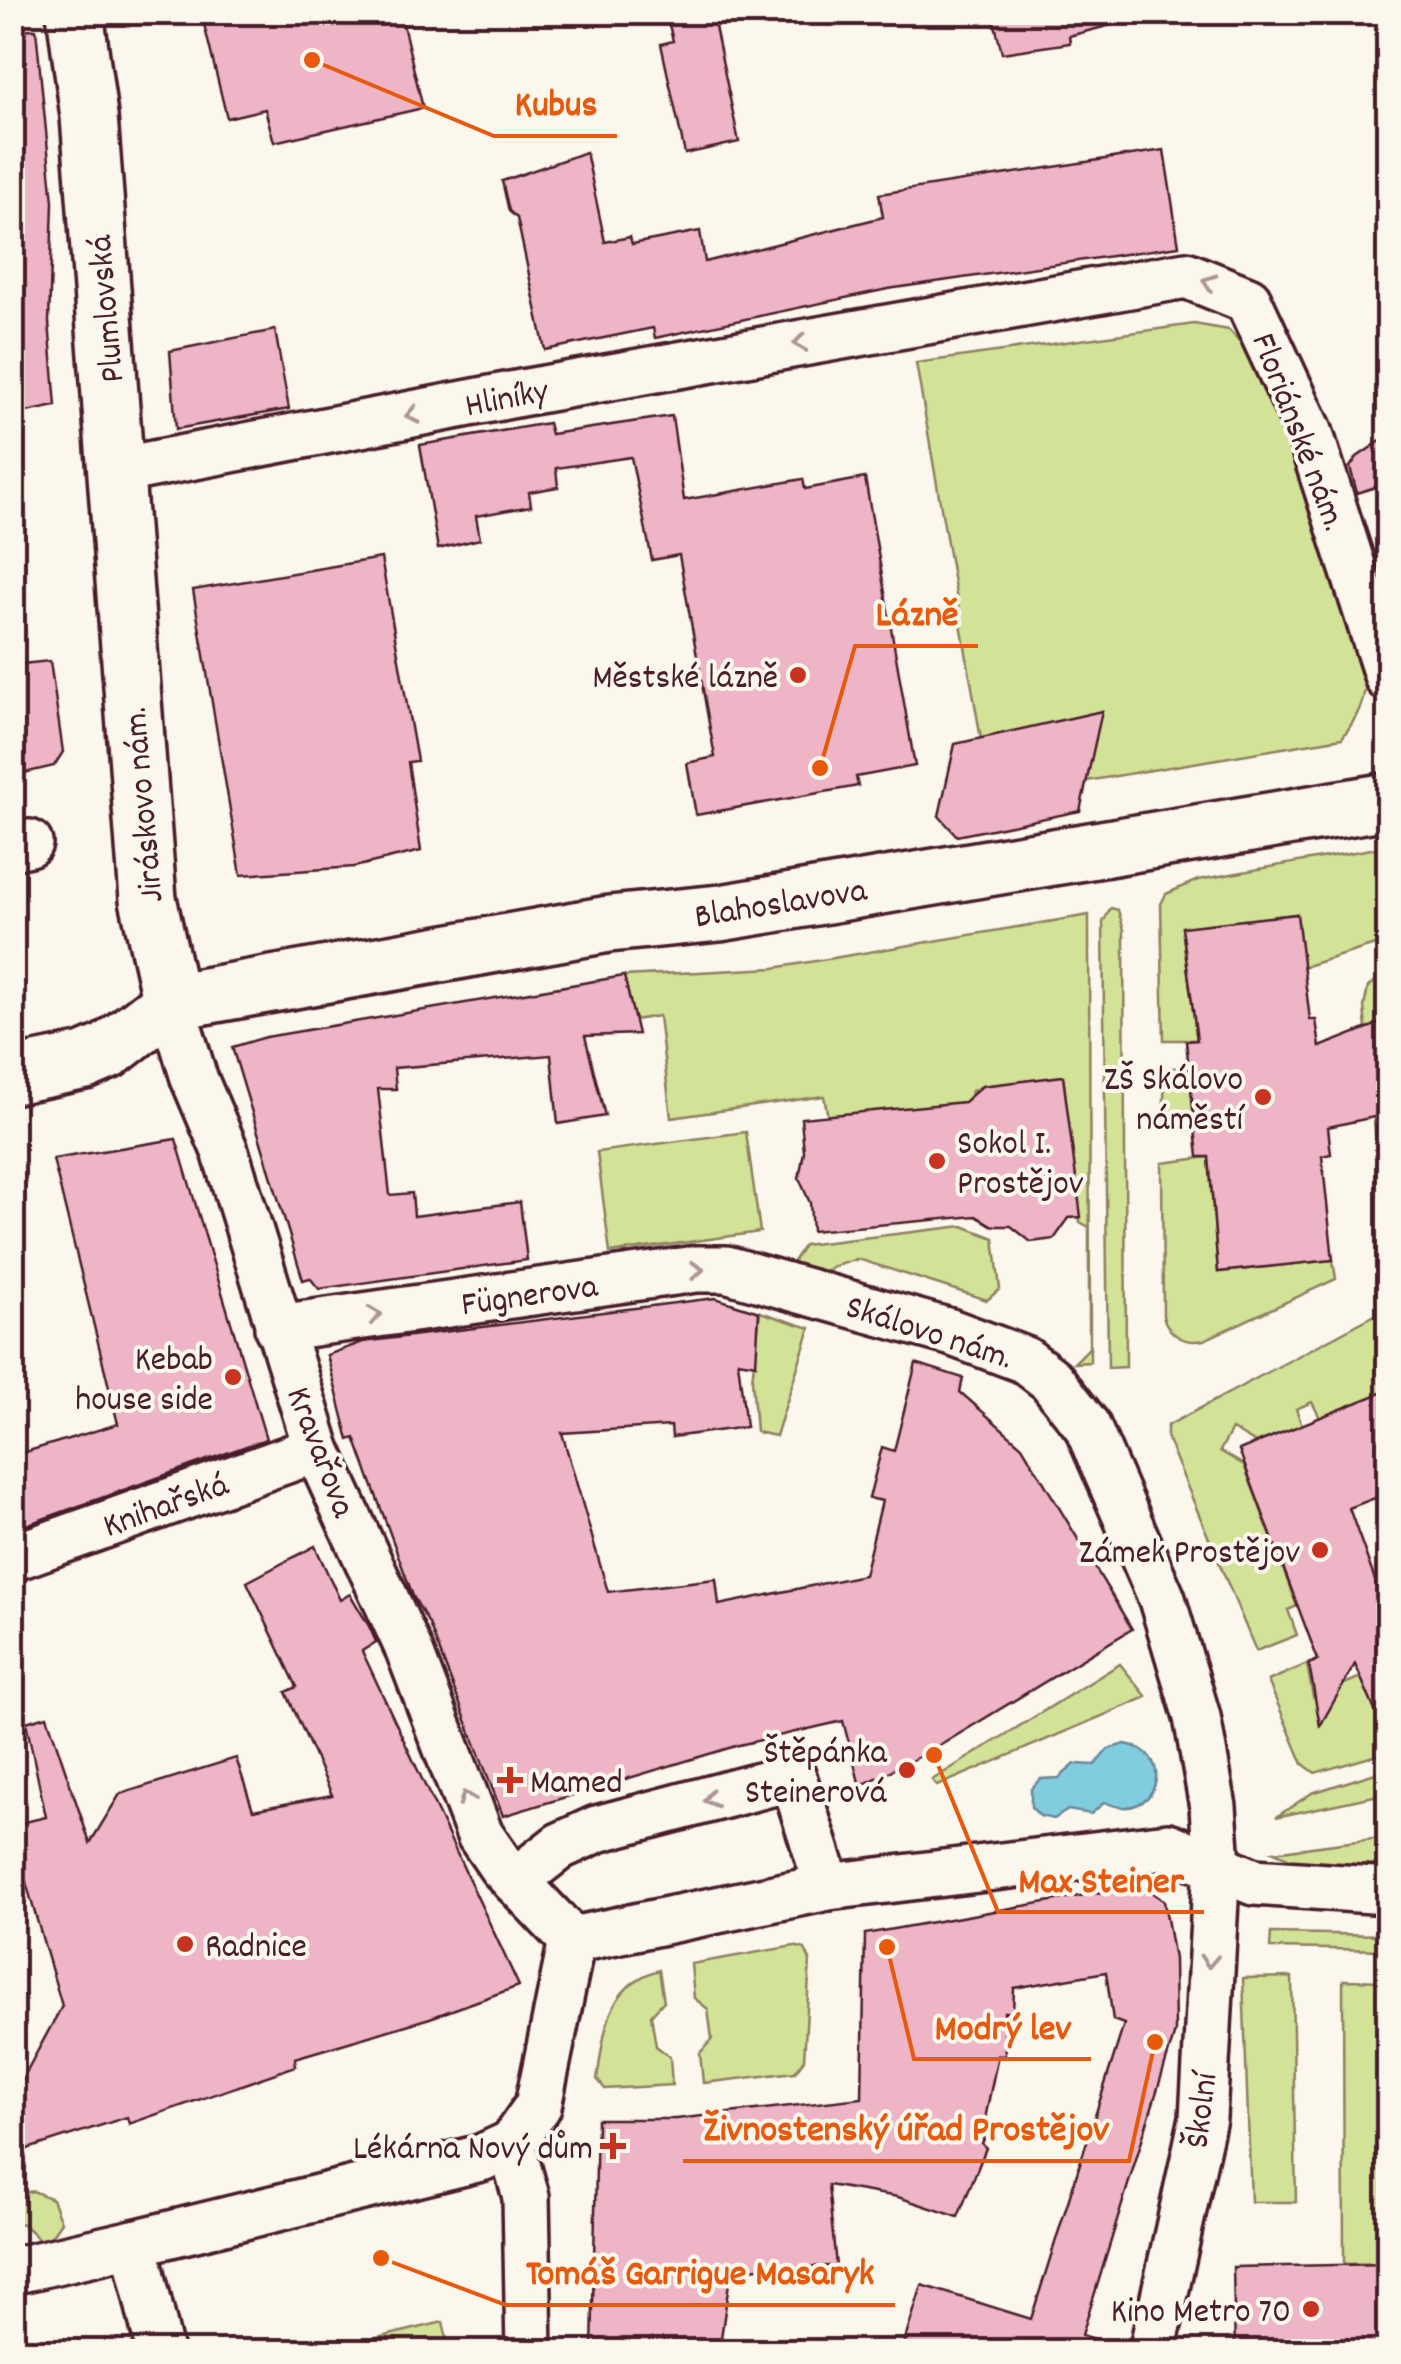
<svg xmlns="http://www.w3.org/2000/svg" width="1401" height="2364" font-family="Dekko,sans-serif">
<rect width="100%" height="100%" fill="#fbf7ec"/>
<filter id="ink" filterUnits="userSpaceOnUse"><feTurbulence type="fractalNoise" baseFrequency=".01" numOctaves="2"/><feDisplacementMap in="SourceGraphic" scale="20" xChannelSelector="R" yChannelSelector="G"/><feConvolveMatrix kernelMatrix="1 2 1 2 8 2 1 2 1" color-interpolation-filters="sRGB"/></filter>
<g filter="url(#ink)">
<g fill="#d2e296" stroke="#8e8060" stroke-width="2.5">
<path d="M1194 324 1229 330 1263 367 1363 652C1370 688 1364 709 1342 738L991 797 916 363Z"/>
<path d="M1388 846V941L1303 967 1296 914 1182 927 1197 1040H1164L1161 904 1166 894 1198 880Z"/>
<path d="M1111 908 1118 910 1124 930 1126 1367 1108 1368 1103 922Z"/>
<path d="M1089 915 1090 1362 1074 1363 1089 1348V1227L1080 1222 1063 1077 982 1086 972 1091 967 1102 828 1117 824 1096 671 1118 659 1016 634 1020 624 976 774 968Z"/>
<path d="M1388 972V1020L1373 1027 1388 1083 1380 1089 1388 1117 1386 1256 1364 1007 1368 987Z"/>
<path d="M1165 1068H1193L1199 1130 1163 1128Z"/>
<path d="M746 1132 760 1232 610 1253 597 1152Z"/>
<path d="M1209 1157 1218 1272 1333 1260 1336 1279 1204 1340C1185 1344 1169 1336 1163 1316L1162 1163Z"/>
<path d="M963 1226 994 1238 1000 1289 987 1300 858 1259 832 1267 819 1277 794 1269V1260L804 1245Z"/>
<path d="M1388 1308V1390L1320 1418 1312 1402 1296 1409 1302 1425 1256 1443 1232 1429 1220 1451 1244 1465 1297 1606 1288 1610 1297 1635 1256 1651 1167 1438V1426Z"/>
<path d="M760 1312 810 1328 776 1436 756 1432 752 1380Z"/>
<path d="M1120 1664 1147 1697 937 1786 932 1780Z"/>
<path d="M1307 1664 1313 1697 1331 1705 1344 1684 1361 1677 1388 1741V1752L1315 1773 1303 1764 1268 1681Z"/>
<path d="M1388 1769V1793L1276 1817 1312 1793Z"/>
<path d="M1388 1837V1865L1299 1863 1274 1852Z"/>
<path d="M1271 1933 1388 1935V1950L1270 1948Z"/>
<path d="M794 1946 805 1949 810 1960 804 2060 795 2072 703 2083 700 2053 712 2039 708 2009 694 1998 691 1964Z"/>
<path d="M659 1970 664 2001 651 2015 656 2046 670 2057 672 2085 605 2089 597 2079C605 2032 606 1985 659 1970Z"/>
<path d="M1292 1977 1296 2202H1251L1243 1978Z"/>
<path d="M1343 1980 1388 1981V2263L1344 2264Z"/>
<path d="M33 2191 52 2199 61 2222 45 2245 23 2224 13 2222 12 2195Z"/>
<path d="M443 2322 450 2351H345L344 2346Z"/>
</g>
<path fill="#80cddf" stroke="#6a8797" stroke-width="2.5" d="M1125 1744C1180 1753 1155 1827 1105 1802L1091 1814 1068 1810 1054 1819 1040 1816 1031 1807V1789L1040 1779 1059 1778 1075 1764 1095 1765 1108 1749Z"/>
<g fill="#eeb5c7" stroke="#4a1f2b" stroke-width="2.5">
<path d="M201 12H400L423 108 274 142 265 109 227 118Z"/>
<path d="M666 12H712L739 142 685 154 661 44 673 41Z"/>
<path d="M992 12H1113L1115 24 1069 36 1070 43 1002 53Z"/>
<path d="M36 29 53 202 49 322 56 406 12 415V30Z"/>
<path d="M1164 150 1179 246 888 289 655 338 653 328 545 350 517 218 509 211 502 181 586 152 605 242 630 237 632 244 700 231 705 262 883 217 879 194Z"/>
<path d="M275 330 289 409 176 429 170 351Z"/>
<path d="M672 416 684 500 803 479 805 489 865 478 915 766 856 777 858 786 696 815 687 763 715 757 679 555 652 560 631 457 556 468 558 487 529 492 531 506 476 516 480 539 438 549 420 445 548 423 551 434Z"/>
<path d="M1388 436V483L1357 493 1350 467 1357 457Z"/>
<path d="M381 558 417 761 408 762 421 851 354 867 241 875 193 590Z"/>
<path d="M50 661 63 752 54 766 12 776V665Z"/>
<path d="M1102 711 1080 811 957 836 939 816 955 744Z"/>
<path d="M1297 914 1310 1020H1316L1320 1047 1388 1020V1114L1328 1127 1331 1154 1322 1156 1333 1260 1218 1272 1209 1157H1198L1186 1041 1197 1040 1182 927Z"/>
<path d="M624 976 638 1034 585 1036 605 1116 558 1124 551 1055 394 1068 396 1089H378L390 1195 412 1193 414 1216 520 1202 527 1260 319 1289 310 1278 303 1280 232 1047 266 1037Z"/>
<path d="M1063 1076 1081 1217 1069 1218 1054 1239 1031 1242 1011 1226H993L976 1216 812 1231 810 1203 799 1178 804 1152 801 1118 964 1102 982 1086Z"/>
<path d="M176 1139 266 1439 12 1530V1456L118 1424 53 1159Z"/>
<path d="M715 1298 759 1312 756 1364 738 1361 746 1427 672 1437 671 1426 562 1433 608 1592 716 1579 719 1605 864 1575 882 1501 869 1498 882 1447 894 1451 916 1363 963 1378 960 1392 1022 1446 1132 1629 931 1751 860 1786 843 1721 739 1745 503 1816 429 1624 413 1596 355 1438 349 1440 327 1355 363 1342Z"/>
<path d="M1388 1390V1493L1349 1508 1388 1616V1741L1355 1664 1320 1726 1309 1664 1318 1660 1239 1450Z"/>
<path d="M315 1546 340 1600 350 1594 369 1626 376 1642 362 1651 519 1986 430 2018 295 2058 296 2066 129 2124 127 2117 12 2154V2098L62 2006 12 1834V1825L46 1817 26 1722 47 1716 90 1843 120 1794 236 1758 253 1810 332 1795 286 1692 297 1687 247 1582Z"/>
<path d="M1141 1885 1164 1901 1174 1959 1175 2032 1082 2335 1111 2344 1110 2352H901L922 2285 1031 2319 1124 2024 1113 2020 1106 1972 1014 1988 1013 2013 1004 2012 1005 2056 998 2055 986 2114 989 2125 982 2144 986 2148 958 2217 898 2197 828 2185 836 2266 731 2269 719 2352H592L597 2119H676L862 2098 865 1934Z"/>
<path d="M1388 2264V2352H1235L1233 2267Z"/>
</g>
<g fill="none" stroke-linecap="round" stroke-linejoin="round">
<g stroke="#4a1f2b" stroke-width="52">
<g id="street">
<path d="M117 471 521 393 1186 275 1248 300 1309 431 1388 678"/>
<path d="M12 847 29 843"/>
<path d="M171 1002 194 1078 225 1151 317 1449 409 1650 480 1835 502 1867 572 1940"/>
<path d="M278 1328 696 1269H726L950 1332 1025 1360 1051 1380 1087 1426 1162 1599 1197 1717 1213 1807 1217 1864 1203 2118 1152 2352"/>
<path d="M12 1558 317 1449"/>
<path d="M515 1881 560 1846 597 1829 793 1777 828 1887"/>
<path d="M572 1940 828 1887 1168 1846 1254 1882 1388 1891"/>
<path d="M511 2144 526 2197 529 2352"/>
<path d="M12 2271 134 2243"/>
<path d="M160 2352 134 2243 481 2158 511 2144 538 2106 572 1940"/>
</g>
</g>
<g stroke="#4a1f2b" stroke-width="62">
<g id="secondary">
<path d="M75 12 89 116 148 899 171 1002"/>
<path d="M12 1076 85 1061 108 1051 171 1002 609 924 720 913 1388 801"/>
</g>
</g>
<use href="#street" stroke="#fbf7ec" stroke-width="45"/>
<use href="#secondary" stroke="#fbf7ec" stroke-width="55"/>
</g>
<defs><path id="oneway-chevron" d="M-2-3.5L2.5 0L-2 3.5" fill="none" stroke-width="1.6" stroke-linecap="round" stroke-linejoin="round" transform="scale(2.5)"/></defs>
<g stroke="#ab9695">
<use href="#oneway-chevron" transform="translate(1209 282) rotate(-161)"/>
<use href="#oneway-chevron" transform="translate(800 343) rotate(171)"/>
<use href="#oneway-chevron" transform="translate(412 415) rotate(169)"/>
<use href="#oneway-chevron" transform="translate(697 1270) rotate(-3)"/>
<use href="#oneway-chevron" transform="translate(375 1315) rotate(-8)"/>
<use href="#oneway-chevron" transform="translate(466 1798) rotate(-111)"/>
<use href="#oneway-chevron" transform="translate(710 1799) rotate(165)"/>
<use href="#oneway-chevron" transform="translate(1209 1961) rotate(93)"/>
</g>
</g>
<g fill="#c8321e" stroke="#fbf7ec" stroke-width="4">
<circle cx="798" cy="675" r="10"/>
<circle cx="1263" cy="1097" r="10"/>
<circle cx="937" cy="1161" r="10"/>
<circle cx="233" cy="1377" r="10"/>
<circle cx="1320" cy="1550" r="10"/>
<circle cx="907" cy="1770" r="10"/>
<path d="M505 1765h10v10h10v10h-10v10h-10v-10h-10v-10h10z"/>
<circle cx="185" cy="1944" r="10"/>
<path d="M608 2131h10v10h10v10h-10v10h-10v-10h-10v-10h10z"/>
<circle cx="1311" cy="2309" r="10"/>
</g>
<g text-anchor="middle" stroke-width="8" stroke-linejoin="round" paint-order="stroke">
<g font-size="35" fill="#4a1f2b" stroke="#fbf7ec">
<text transform="translate(104 309) rotate(-95)" y="12">Plumlovská</text>
<text transform="translate(506 396) rotate(-11)" y="12">Hliníky</text>
<text transform="translate(1301 431) rotate(69)" y="12">Floriánské nám.</text>
<text transform="translate(141 805) rotate(-95)" y="12">Jiráskovo nám.</text>
<text transform="translate(780 901) rotate(-9)" y="12">Blahoslavova</text>
<text transform="translate(529 1293) rotate(-8)" y="12">Fügnerova</text>
<text transform="translate(930 1330) rotate(18)" y="12">Skálovo nám.</text>
<text transform="translate(323 1451) rotate(69)" y="12">Kravařova</text>
<text transform="translate(165 1503) rotate(-20)" y="12">Knihařská</text>
<text transform="translate(1199 2110) rotate(-83)" y="12">Školní</text>
</g>
<g font-size="35" fill="#4a1f2b" stroke="#fbf7ec" text-anchor="end">
<text x="778" y="687">Městské lázně</text>
<text x="1243" y="1089">ZŠ Skálovo<tspan x="1243" dy="40">náměstí</tspan></text>
<text x="957" y="1153" text-anchor="start">Sokol I.<tspan x="957" dy="40">Prostějov</tspan></text>
<text x="213" y="1369">Kebab<tspan x="213" dy="40">house side</tspan></text>
<text x="1300" y="1562">Zámek Prostějov</text>
<text x="887" y="1762">Štěpánka<tspan x="887" dy="40">Steinerová</tspan></text>
<text x="530" y="1792" text-anchor="start">Mamed</text>
<text x="205" y="1956" text-anchor="start">Radnice</text>
<text x="593" y="2158">Lékárna Nový dům</text>
<text x="1291" y="2321">Kino Metro 70</text>
</g>
</g>
<path fill="none" stroke="#e8590c" stroke-width="4" d="M312 60L494 136H617M820 768L855 646H978M934 1755L998 1912H1204M887 1947L914 2059H1091M1155 2042L1129 2161H683M381 2258L506 2305H895"/>
<g fill="#e8590c" stroke="#fbf7ec" stroke-width="4">
<circle cx="312" cy="60" r="10"/>
<circle cx="820" cy="768" r="10"/>
<circle cx="934" cy="1755" r="10"/>
<circle cx="887" cy="1947" r="10"/>
<circle cx="1155" cy="2042" r="10"/>
<circle cx="381" cy="2258" r="10"/>
</g>
<g font-size="38" text-anchor="middle" font-weight="bold" fill="#e8590c" stroke="#fbf7ec" stroke-width="8" stroke-linejoin="round" paint-order="stroke">
<text x="556" y="115">Kubus</text>
<text x="917" y="625">Lázně</text>
<text x="1101" y="1892">Max Steiner</text>
<text x="1003" y="2039">Modrý lev</text>
<text x="906" y="2140">Živnostenský úřad Prostějov</text>
<text x="700" y="2284">Tomáš Garrigue Masaryk</text>
</g>
<rect width="1401" height="2364" fill="none" stroke="#fbf7ec" stroke-width="50"/>
<rect x="25" y="25" width="1351" height="2314" fill="none" stroke="#4a1f2b" stroke-width="4" filter="url(#ink)"/>
</svg>
